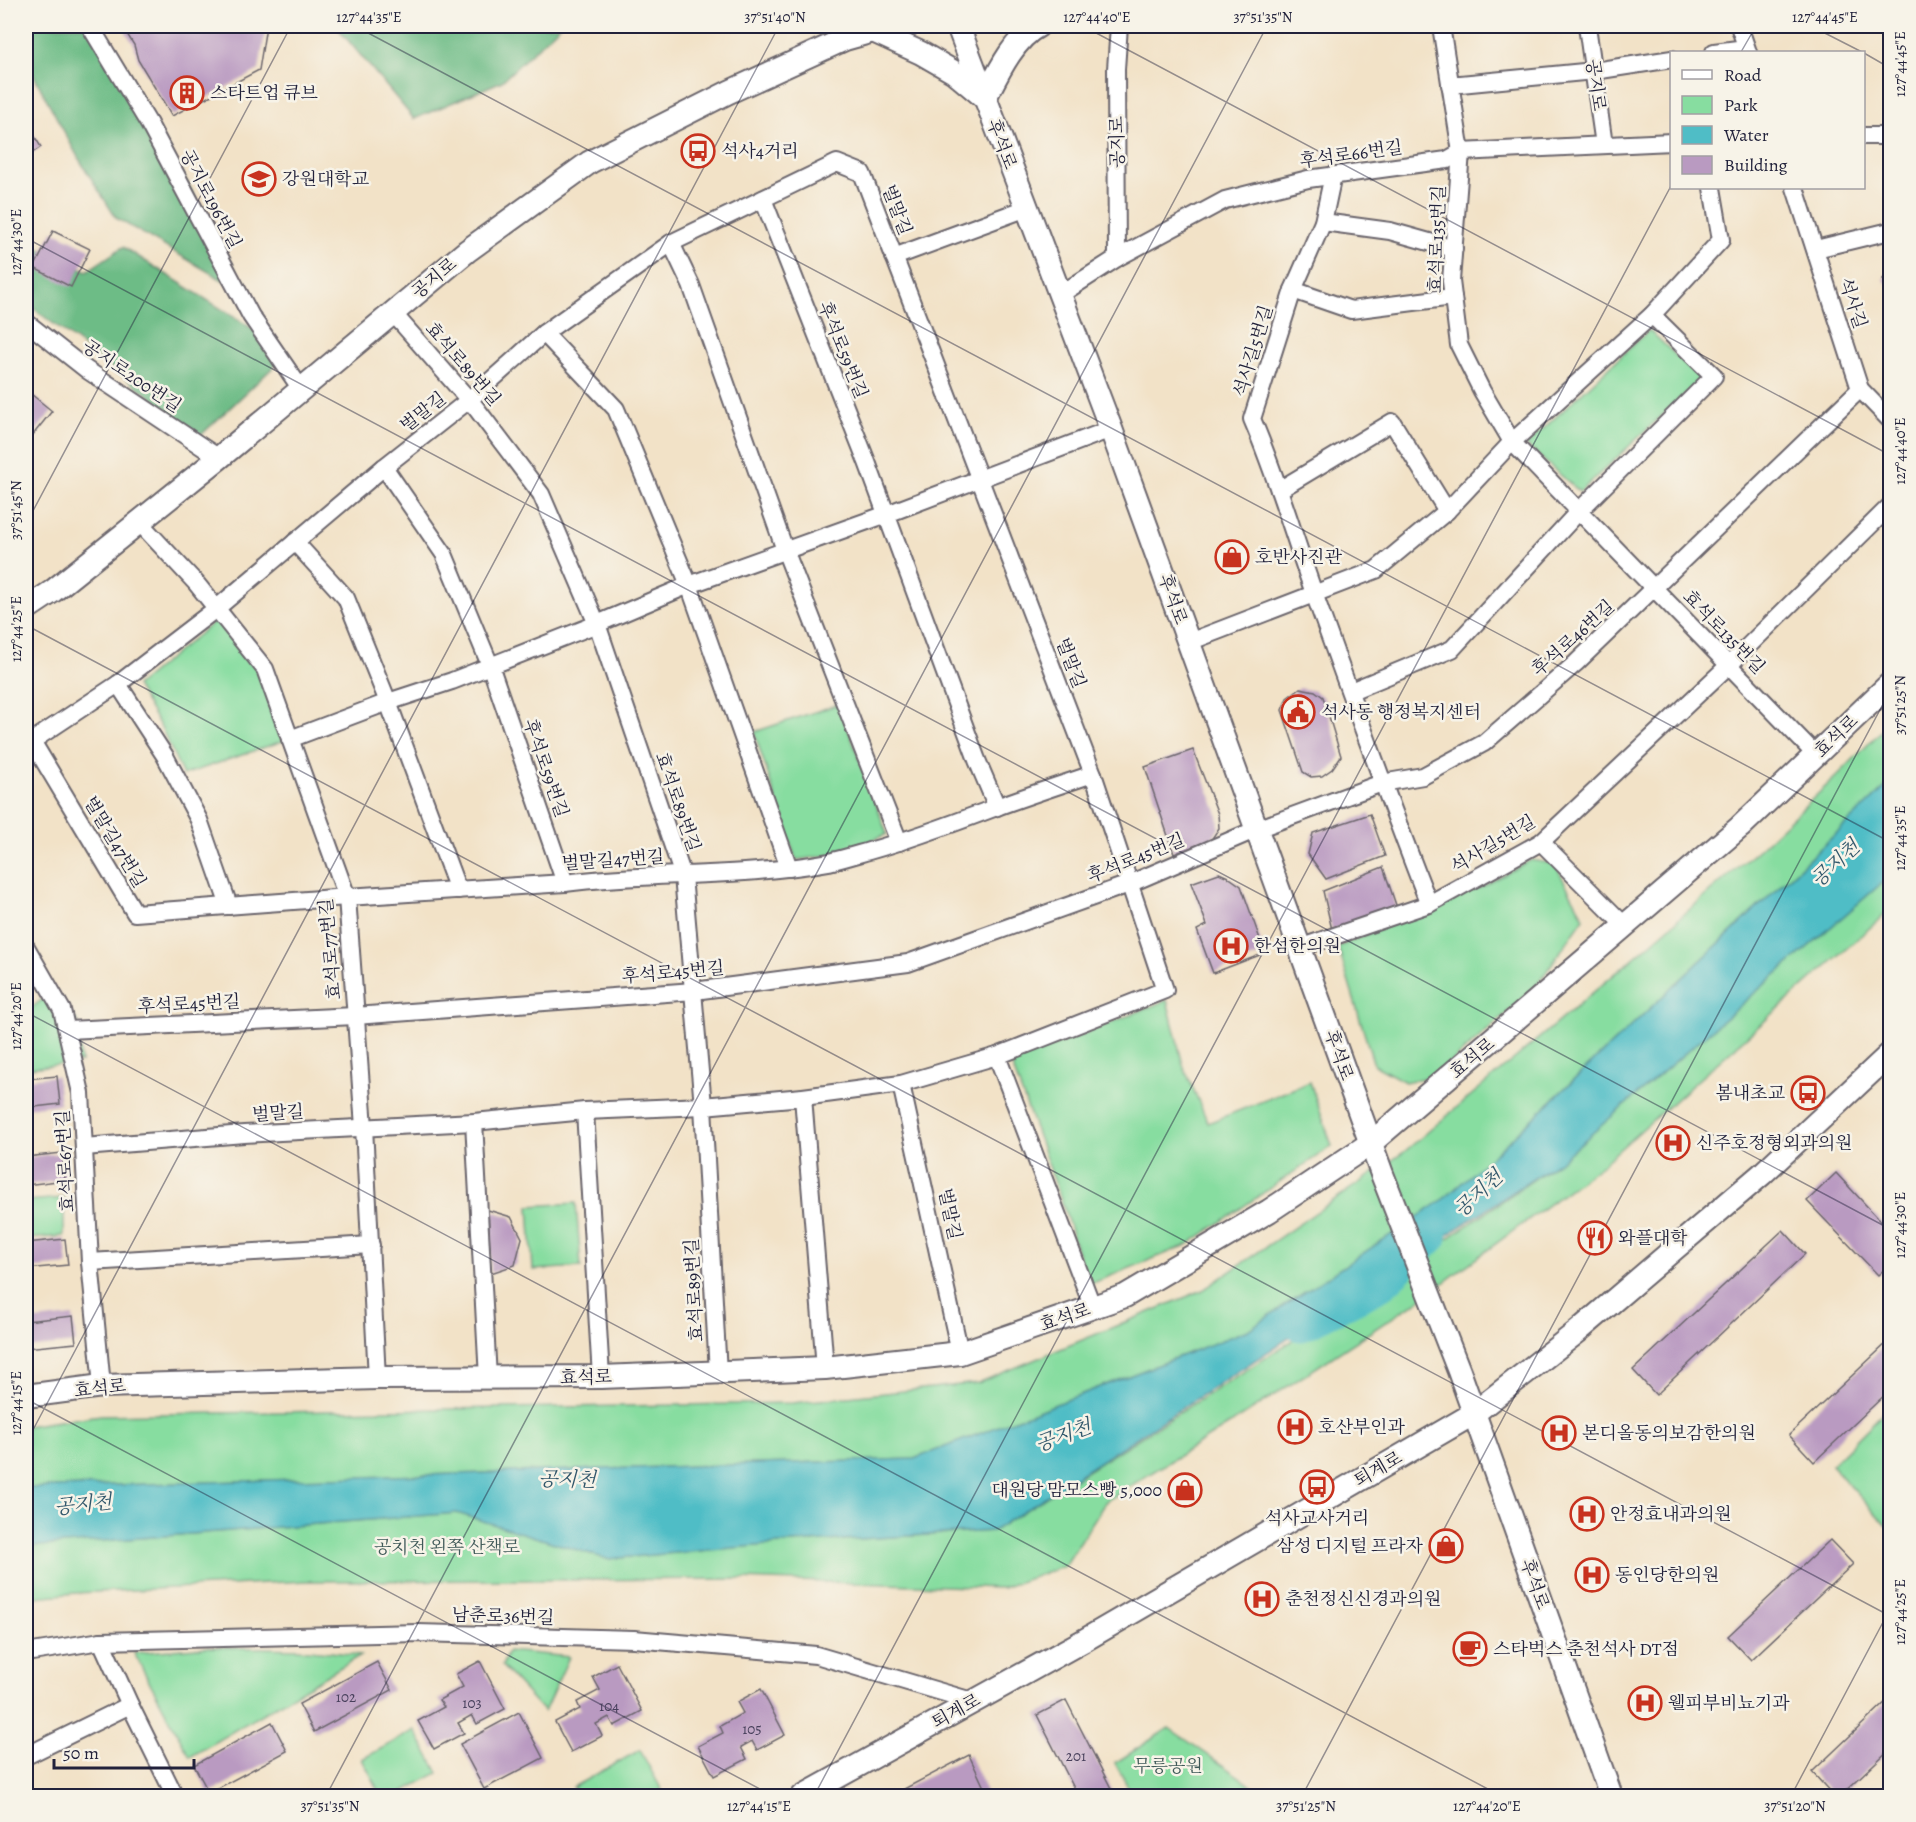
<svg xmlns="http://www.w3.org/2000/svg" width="1916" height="1822" font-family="Alegreya,'Noto Serif KR',serif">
<rect width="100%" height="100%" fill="#f7f3e8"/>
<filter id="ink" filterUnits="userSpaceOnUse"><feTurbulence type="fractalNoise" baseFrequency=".0167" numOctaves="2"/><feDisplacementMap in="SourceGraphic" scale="12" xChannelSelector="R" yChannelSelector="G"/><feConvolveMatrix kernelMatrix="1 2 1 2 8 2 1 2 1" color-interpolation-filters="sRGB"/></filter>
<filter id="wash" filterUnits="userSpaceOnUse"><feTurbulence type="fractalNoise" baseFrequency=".008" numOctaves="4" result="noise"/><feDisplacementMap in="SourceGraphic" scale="24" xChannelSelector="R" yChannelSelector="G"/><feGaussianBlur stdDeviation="1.35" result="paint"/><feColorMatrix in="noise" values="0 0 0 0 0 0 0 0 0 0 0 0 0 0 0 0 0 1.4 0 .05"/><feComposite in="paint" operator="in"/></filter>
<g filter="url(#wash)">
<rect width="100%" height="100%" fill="#f2e2c7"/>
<g fill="#87dda0" stroke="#54806e" stroke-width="1.5">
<path d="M1649 330 1701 379 1580 492 1526 445Z"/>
<path d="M221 616 269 684 283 741 183 775 162 729 136 686Z"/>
<path d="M839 704 887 834 839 854 796 860 754 732Z"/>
<path d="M1890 722V783L1497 1152 1440 1202 1248 1330 914 1459 26 1488V1426L101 1415 792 1403 978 1383 1203 1290 1404 1152 1642 951 1760 848 1838 775Z"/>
<path d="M1531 860 1555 864 1584 918 1535 988 1437 1075 1405 1082 1374 1065 1338 947 1440 901 1480 888Z"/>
<path d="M1890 876V910L1603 1164 1427 1295 1241 1417 1106 1501 1065 1566 1002 1588 740 1579 306 1581 76 1593 26 1598V1547L457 1513 607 1559 791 1543 993 1531 1380 1285 1559 1162Z"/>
<path d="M52 992 77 1021 81 1062 30 1068 26 1054V1012Z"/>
<path d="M1167 1000 1183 1065 1208 1123 1310 1082 1332 1146 1187 1245 1088 1285 1061 1199 1011 1063Z"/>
<path d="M64 1198V1236L26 1239V1201Z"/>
<path d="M576 1203 581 1267 533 1270 529 1206Z"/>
<path d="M1890 1406V1529L1831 1465Z"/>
<path d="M210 1647 299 1649 361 1655 190 1757 134 1653Z"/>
<path d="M508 1651 569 1657 544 1712 502 1666Z"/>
<path d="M1169 1728 1267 1796H1133L1115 1763Z"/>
<path d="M415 1730 438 1773 395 1796H382L362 1759Z"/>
<path d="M640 1750 665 1796H578L573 1787Z"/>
</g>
<g fill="#6dbc86" stroke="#486f60" stroke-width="1.5">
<path d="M26 26H100L250 296 116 218 79 159 26 61Z"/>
<path d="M336 26H560L502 81 414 119Z"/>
<path d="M26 243 87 271 123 247 266 337 283 358 201 435 26 303Z"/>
</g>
<path fill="#4fbdc6" stroke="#387080" stroke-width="1.5" d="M1890 783V876L1559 1162 993 1531 791 1543 607 1559 457 1513 26 1547V1488L914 1459 1248 1330 1440 1202 1497 1152Z"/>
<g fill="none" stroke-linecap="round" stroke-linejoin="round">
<path stroke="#4fbdc6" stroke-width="33" d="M1301 1325 1380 1285 1431 1237"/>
</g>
<g id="blocks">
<g fill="#b99ac1">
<path d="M122 26H266L259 70 172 116 138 60 134 45Z"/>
<path d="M26 122 41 147 26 157Z"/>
<path d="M53 231 90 249 71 287 34 268Z"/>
<path d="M1890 272V287L1883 279Z"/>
<path d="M26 390 52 411 32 436 26 431Z"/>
<path d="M1300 688 1315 691 1323 697 1341 756 1332 769 1322 776 1311 777 1303 772 1282 710 1287 698Z"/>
<path d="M1193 750 1218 814 1219 828 1211 840 1174 854 1145 767Z"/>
<path d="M1370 814 1385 856 1326 879 1308 854 1313 833Z"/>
<path d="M1383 867 1397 908 1332 930 1323 891Z"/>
<path d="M1219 873 1228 877 1241 886 1265 953 1213 973 1197 930 1207 925 1191 883Z"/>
<path d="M57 1076 60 1104 26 1108V1079Z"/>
<path d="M62 1153 65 1180 26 1185V1157Z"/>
<path d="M1836 1173 1890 1231V1267L1889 1265 1878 1275 1807 1201Z"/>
<path d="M488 1210 511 1217 522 1238 515 1265 491 1273Z"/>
<path d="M1783 1230 1805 1254 1656 1395 1633 1370Z"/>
<path d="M65 1239 68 1265 26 1269V1243Z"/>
<path d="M73 1316 76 1343 26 1348V1321Z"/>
<path d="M1890 1340V1390L1814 1462 1789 1435Z"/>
<path d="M1830 1540 1853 1564 1751 1660 1728 1636Z"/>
<path d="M480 1661 505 1709 477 1724 472 1715 458 1723 464 1733 434 1749 418 1721 444 1707 439 1700 463 1687 456 1674Z"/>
<path d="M377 1662 392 1690 314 1732 299 1704Z"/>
<path d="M617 1664 642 1711 614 1726 609 1717 596 1724 602 1736 571 1752 555 1722 580 1709 577 1702 600 1690 593 1677Z"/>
<path d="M761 1689 785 1735 757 1750 752 1741 741 1747 747 1759 714 1776 698 1746 723 1733 720 1726 743 1713 737 1702Z"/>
<path d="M1890 1698V1749L1840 1796H1834L1812 1772Z"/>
<path d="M1066 1700 1115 1796H1078L1037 1715Z"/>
<path d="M519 1712 543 1758 484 1789 460 1744Z"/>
<path d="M272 1722 287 1751 209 1793 194 1765Z"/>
<path d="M969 1755 988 1796H902L904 1789Z"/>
</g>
</g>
</g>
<g filter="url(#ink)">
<use href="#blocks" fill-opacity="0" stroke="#6b656c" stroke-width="1.5"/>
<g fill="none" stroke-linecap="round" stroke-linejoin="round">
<g stroke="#6b656c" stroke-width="20">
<g id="street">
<path d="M90 26 149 124 251 316 301 389"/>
<path d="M1441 26 1461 152 1451 281 1459 345 1482 391 1512 442 1816 755"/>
<path d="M1587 26 1604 145"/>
<path d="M1739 26 1748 52"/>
<path d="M1714 52 1746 48"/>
<path d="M1450 85 1594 71 1672 59"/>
<path d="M1864 136H1890"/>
<path d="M1333 175 1323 222 1293 290 1252 419C1277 477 1294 537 1315 596 1352 699 1389 802 1429 904"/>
<path d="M1795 188 1860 389 1890 420"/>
<path d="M763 199 867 462 977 760 997 807"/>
<path d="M1323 222 1390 231 1454 249"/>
<path d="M671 243 691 285 785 550 899 842"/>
<path d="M1816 249 1890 231"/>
<path d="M894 257 1027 208"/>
<path d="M1117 258 1116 69 1119 26"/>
<path d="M1293 290 1351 310 1453 297"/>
<path d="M1061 294 1117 258 1225 200 1308 179 1447 160 1461 152 1672 142"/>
<path d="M393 313 476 408 541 494 597 624 683 876 703 1106 718 1373"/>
<path d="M26 322 87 370 219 458"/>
<path d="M544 333 616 409 689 585 789 868"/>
<path d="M384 467 444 554 490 665 565 883"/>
<path d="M1279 490 1392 422 1447 511"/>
<path d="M139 522 196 583 265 669 347 897 364 1127 377 1378"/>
<path d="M295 542 346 598 388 702 458 890"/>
<path d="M1189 642 1376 570 1447 511 1512 442 1652 315 1721 240 1712 188"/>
<path d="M118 684 165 756 199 820 229 906"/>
<path d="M1351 691 1452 649 1579 511 1714 376 1652 315"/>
<path d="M290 739 388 702 452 681 597 624 689 585 887 514 1111 429"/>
<path d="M32 741 135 913 347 897 565 883C653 872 742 878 829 862 842 859 855 855 869 851 912 839 952 824 994 808 1026 796 1060 785 1093 774"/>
<path d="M26 745 118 684 217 608 384 467 469 400 544 333 671 243 837 163 862 173 1093 774 1165 990 997 1056 901 1084 803 1097 703 1106 585 1111 474 1122 244 1134 84 1147"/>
<path d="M1541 842 1626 927"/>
<path d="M26 947 62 1010 81 1093 90 1262 102 1386"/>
<path d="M1299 948 1429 904 1541 842 1729 665 1890 506"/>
<path d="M68 1030 355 1016 694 991 908 963 1129 884 1257 829 1382 783 1423 776 1484 743 1576 663 1860 389"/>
<path d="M997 1056 1093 1308"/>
<path d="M901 1084 960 1353"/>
<path d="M803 1097 825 1368"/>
<path d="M585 1111 601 1377"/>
<path d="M474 1122 488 1378"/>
<path d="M90 1262 371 1245"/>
<path d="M101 1641 130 1705 175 1796"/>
<path d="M26 1653 101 1641 418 1633 634 1639 816 1655 972 1701"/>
<path d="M26 1756 130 1705"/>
</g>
</g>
<g stroke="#6b656c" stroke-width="26">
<g id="secondary">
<path d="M958 26 1111 429 1382 1174 1459 1371 1611 1796"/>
<path d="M873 31 921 53 954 72 985 98C997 75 1014 38 1038 26"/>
<path d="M26 609 53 591 219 458 467 251 590 162 729 92 845 39 891 26"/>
<path d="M26 1396 102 1386 377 1378 601 1377 825 1368 960 1353 1125 1296 1269 1211 1371 1143 1740 827 1890 684"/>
<path d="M803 1796 1083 1641 1473 1414 1577 1332 1762 1174 1890 1054"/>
</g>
</g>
<use href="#street" stroke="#fff" stroke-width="16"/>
<use href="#secondary" stroke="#fff" stroke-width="22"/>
</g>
</g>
<path fill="none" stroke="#22223b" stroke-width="1.5" stroke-opacity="0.45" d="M355 26 1890 842M1083 26 1890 455M1811 26 1862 52M1741 52 1756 26M1864 53 1890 68M26 238 1890 1229M26 524 291 26M26 625 1890 1616M26 1012 1501 1796M26 1399 773 1796M26 1443 779 26M26 1786 44 1796M326 1796 1267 26M814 1796 1672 184M1302 1796 1890 691M1791 1796 1890 1609"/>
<defs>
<g id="building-ring" transform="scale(1.725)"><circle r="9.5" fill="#f7f3e8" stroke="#c8321e" stroke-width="1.5"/><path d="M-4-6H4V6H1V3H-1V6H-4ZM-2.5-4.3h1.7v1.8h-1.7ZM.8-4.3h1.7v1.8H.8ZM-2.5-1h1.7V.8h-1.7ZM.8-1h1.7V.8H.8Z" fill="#c8321e"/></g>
<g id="bus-ring" transform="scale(1.725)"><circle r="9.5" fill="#f7f3e8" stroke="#c8321e" stroke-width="1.5"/><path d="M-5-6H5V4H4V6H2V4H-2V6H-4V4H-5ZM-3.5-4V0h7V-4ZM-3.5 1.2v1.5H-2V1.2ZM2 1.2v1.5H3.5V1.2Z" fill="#c8321e"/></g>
<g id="university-ring" transform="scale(1.725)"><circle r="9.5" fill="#f7f3e8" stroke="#c8321e" stroke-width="1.5"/><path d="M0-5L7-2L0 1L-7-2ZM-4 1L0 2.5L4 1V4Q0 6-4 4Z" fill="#c8321e"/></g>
<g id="shop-ring" transform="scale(1.725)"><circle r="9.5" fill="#f7f3e8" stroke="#c8321e" stroke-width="1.5"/><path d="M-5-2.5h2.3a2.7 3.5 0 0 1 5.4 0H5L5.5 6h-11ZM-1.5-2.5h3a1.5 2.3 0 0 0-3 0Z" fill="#c8321e"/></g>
<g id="civic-ring" transform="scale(1.725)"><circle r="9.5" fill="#f7f3e8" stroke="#c8321e" stroke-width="1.5"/><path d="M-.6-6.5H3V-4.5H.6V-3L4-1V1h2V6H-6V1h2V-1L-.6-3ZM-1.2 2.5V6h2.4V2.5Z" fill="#c8321e"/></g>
<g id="hospital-ring" transform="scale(1.725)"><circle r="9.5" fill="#f7f3e8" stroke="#c8321e" stroke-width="1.5"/><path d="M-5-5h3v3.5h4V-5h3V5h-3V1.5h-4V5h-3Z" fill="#c8321e"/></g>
<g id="restaurant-ring" transform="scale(1.725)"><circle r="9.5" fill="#f7f3e8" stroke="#c8321e" stroke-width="1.5"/><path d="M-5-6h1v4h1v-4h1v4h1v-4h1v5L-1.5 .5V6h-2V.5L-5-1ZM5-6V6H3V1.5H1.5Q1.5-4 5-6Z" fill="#c8321e"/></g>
<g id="cafe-ring" transform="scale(1.725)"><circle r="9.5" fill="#f7f3e8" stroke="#c8321e" stroke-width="1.5"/><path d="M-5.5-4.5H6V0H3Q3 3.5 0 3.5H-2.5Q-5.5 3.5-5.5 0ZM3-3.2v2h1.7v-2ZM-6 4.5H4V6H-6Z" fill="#c8321e"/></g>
</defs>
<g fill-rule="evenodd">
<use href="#building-ring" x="187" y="93"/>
<use href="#bus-ring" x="698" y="151"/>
<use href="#university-ring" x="259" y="179"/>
<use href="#shop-ring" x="1232" y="557"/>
<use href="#civic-ring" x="1298" y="712"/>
<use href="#hospital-ring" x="1231" y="946"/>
<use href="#bus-ring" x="1808" y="1093"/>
<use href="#hospital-ring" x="1673" y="1143"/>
<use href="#restaurant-ring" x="1595" y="1238"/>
<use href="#hospital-ring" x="1295" y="1427"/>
<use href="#hospital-ring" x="1559" y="1433"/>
<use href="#bus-ring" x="1317" y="1487"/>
<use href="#shop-ring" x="1185" y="1490"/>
<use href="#hospital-ring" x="1587" y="1514"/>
<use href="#shop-ring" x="1446" y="1546"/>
<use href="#hospital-ring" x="1592" y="1575"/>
<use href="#hospital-ring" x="1262" y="1599"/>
<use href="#cafe-ring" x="1470" y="1649"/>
<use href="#hospital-ring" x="1645" y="1703"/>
</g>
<g text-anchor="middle" stroke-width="5" stroke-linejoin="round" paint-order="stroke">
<g font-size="15" fill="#48405c">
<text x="346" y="1702">102</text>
<text x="472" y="1708">103</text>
<text x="609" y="1711">104</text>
<text x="752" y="1734">105</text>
<text x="1076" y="1761">201</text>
</g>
<g font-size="18" fill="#22223b" stroke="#f7f3e8">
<text transform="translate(1596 85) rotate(82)" y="6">공지로</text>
<text transform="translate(1117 142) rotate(-91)" y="6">공지로</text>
<text transform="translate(1002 144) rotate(69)" y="6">후석로</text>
<text transform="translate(1351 154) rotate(-8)" y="6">후석로66번길</text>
<text transform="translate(211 199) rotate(62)" y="6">공지로196번길</text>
<text transform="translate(897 210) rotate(69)" y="6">벌말길</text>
<text transform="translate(1437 239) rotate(-88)" y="6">효석로135번길</text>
<text transform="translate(434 278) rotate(-40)" y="6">공지로</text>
<text transform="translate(1853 303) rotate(72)" y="6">석사길</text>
<text transform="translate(843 350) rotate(68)" y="6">후석로59번길</text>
<text transform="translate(1253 351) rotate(-73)" y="6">석사길5번길</text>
<text transform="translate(463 364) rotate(49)" y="6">효석로89번길</text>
<text transform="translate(132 376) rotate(34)" y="6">공지로200번길</text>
<text transform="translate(423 412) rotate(-38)" y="6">벌말길</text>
<text transform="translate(1173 599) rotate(70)" y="6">후석로</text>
<text transform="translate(1724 632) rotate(46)" y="6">효석로135번길</text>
<text transform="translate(1573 638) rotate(-42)" y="6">후석로46번길</text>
<text transform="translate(1071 663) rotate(69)" y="6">벌말길</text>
<text transform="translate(1836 736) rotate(-44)" y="6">효석로</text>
<text transform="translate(546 768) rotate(71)" y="6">후석로59번길</text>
<text transform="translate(678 802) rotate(71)" y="6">효석로89번길</text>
<text transform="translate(115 842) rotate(59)" y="6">벌말길47번길</text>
<text transform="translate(1493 844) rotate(-31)" y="6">석사길5번길</text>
<text transform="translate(1136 858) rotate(-22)" y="6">후석로45번길</text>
<text transform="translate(613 860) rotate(-4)" y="6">벌말길47번길</text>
<text transform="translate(330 949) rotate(-95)" y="6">효석로77번길</text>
<text transform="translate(673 972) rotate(-5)" y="6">후석로45번길</text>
<text transform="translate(189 1004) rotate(-3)" y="6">후석로45번길</text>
<text transform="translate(1339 1055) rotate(70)" y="6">후석로</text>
<text transform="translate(1472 1058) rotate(-40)" y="6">효석로</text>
<text transform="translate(278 1113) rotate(-4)" y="6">벌말길</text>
<text transform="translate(65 1161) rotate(-93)" y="6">효석로67번길</text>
<text transform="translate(950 1214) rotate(78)" y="6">벌말길</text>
<text transform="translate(694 1290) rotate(-93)" y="6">효석로89번길</text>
<text transform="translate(1065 1317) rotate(-19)" y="6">효석로</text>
<text transform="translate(586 1377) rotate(-1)" y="6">효석로</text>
<text transform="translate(100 1388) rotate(-6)" y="6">효석로</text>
<text transform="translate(1378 1469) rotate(-30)" y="6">퇴계로</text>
<text transform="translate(1535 1584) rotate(70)" y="6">후석로</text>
<text transform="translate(503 1616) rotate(2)" y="6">남춘로36번길</text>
<text transform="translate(956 1711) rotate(-29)" y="6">퇴계로</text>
</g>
<g font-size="18" fill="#22223b" stroke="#f7f3e8" text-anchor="start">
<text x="210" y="99">스타트업 큐브</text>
<text x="721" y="157">석사4거리</text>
<text x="282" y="185">강원대학교</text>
<text x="1255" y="563">호반사진관</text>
<text x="1321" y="718">석사동 행정복지센터</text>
<text x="1254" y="952">한섬한의원</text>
<text x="1785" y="1099" text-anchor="end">봄내초교</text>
<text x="1696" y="1149">신주호정형외과의원</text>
<text x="1618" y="1244">와플대학</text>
<text x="1318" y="1433">호산부인과</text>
<text x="1582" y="1439">본디올동의보감한의원</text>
<text x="1162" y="1496" text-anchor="end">대원당 맘모스빵 5,000</text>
<text x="1610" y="1520">안정효내과의원</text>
<text x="1317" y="1524" text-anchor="middle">석사교사거리</text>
<text x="1423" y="1552" text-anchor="end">삼성 디지털 프라자</text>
<text x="1615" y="1581">동인당한의원</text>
<text x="1285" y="1605">춘천정신신경과의원</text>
<text x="1493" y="1655">스타벅스 춘천석사 DT점</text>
<text x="1668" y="1709">웰피부비뇨기과</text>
</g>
<g font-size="18" fill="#405a59" stroke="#f7f3e8">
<text x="447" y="1553">공치천 왼쪽 산책로</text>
<text x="1168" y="1772">무릉공원</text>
</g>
<g font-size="20" font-style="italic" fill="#32586c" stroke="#f7f3e8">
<text transform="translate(1835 863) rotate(-43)" y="7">공지천</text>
<text transform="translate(1478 1193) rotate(-43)" y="7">공지천</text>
<text transform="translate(1063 1435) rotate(-20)" y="7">공지천</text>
<text transform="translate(567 1479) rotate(1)" y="7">공지천</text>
<text transform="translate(83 1504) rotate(-6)" y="7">공지천</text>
</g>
</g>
<rect width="1916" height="1822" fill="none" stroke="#f7f3e8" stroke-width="66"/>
<rect x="1670" y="51" width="195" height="138" fill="#f7f3e8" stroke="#a29fa3" stroke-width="1.5"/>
<rect x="1682" y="70" width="30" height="9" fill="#ffffff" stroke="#a29fa3" stroke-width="1.5"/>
<text x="1724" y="81" font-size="18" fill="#22223b">Road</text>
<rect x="1682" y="96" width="30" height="18" fill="#87dda0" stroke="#a29fa3" stroke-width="1.5"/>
<text x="1724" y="111" font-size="18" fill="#22223b">Park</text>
<rect x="1682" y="126" width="30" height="18" fill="#4fbdc6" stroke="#a29fa3" stroke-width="1.5"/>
<text x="1724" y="141" font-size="18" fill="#22223b">Water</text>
<rect x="1682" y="156" width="30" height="18" fill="#b99ac1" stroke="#a29fa3" stroke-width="1.5"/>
<text x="1724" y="171" font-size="18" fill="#22223b">Building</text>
<path d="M54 1759v9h140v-9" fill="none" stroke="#22223b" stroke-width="3"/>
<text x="63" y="1759" font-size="18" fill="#22223b" stroke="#f7f3e8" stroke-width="4.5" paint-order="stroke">50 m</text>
<rect x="33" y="33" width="1850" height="1756" fill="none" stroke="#22223b" stroke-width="2"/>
<g font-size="15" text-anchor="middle" fill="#22223b">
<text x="369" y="22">127°44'35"E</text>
<text x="775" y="22">37°51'40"N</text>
<text x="1097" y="22">127°44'40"E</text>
<text x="1263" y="22">37°51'35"N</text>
<text x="1825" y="22">127°44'45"E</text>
<text transform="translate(1900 64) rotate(-90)" y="5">127°44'45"E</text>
<text transform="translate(16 242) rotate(-90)" y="5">127°44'30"E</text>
<text transform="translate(1900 451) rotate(-90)" y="5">127°44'40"E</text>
<text transform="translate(16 510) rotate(-90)" y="5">37°51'45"N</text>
<text transform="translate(16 629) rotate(-90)" y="5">127°44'25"E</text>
<text transform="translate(1900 705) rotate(-90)" y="5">37°51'25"N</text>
<text transform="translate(1900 838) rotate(-90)" y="5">127°44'35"E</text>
<text transform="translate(16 1016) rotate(-90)" y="5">127°44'20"E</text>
<text transform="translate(1900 1225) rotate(-90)" y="5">127°44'30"E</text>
<text transform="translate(16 1403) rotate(-90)" y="5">127°44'15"E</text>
<text transform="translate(1900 1612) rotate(-90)" y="5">127°44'25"E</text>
<text x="330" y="1811">37°51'35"N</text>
<text x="759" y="1811">127°44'15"E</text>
<text x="1306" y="1811">37°51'25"N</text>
<text x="1487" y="1811">127°44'20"E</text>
<text x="1795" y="1811">37°51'20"N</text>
</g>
</svg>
